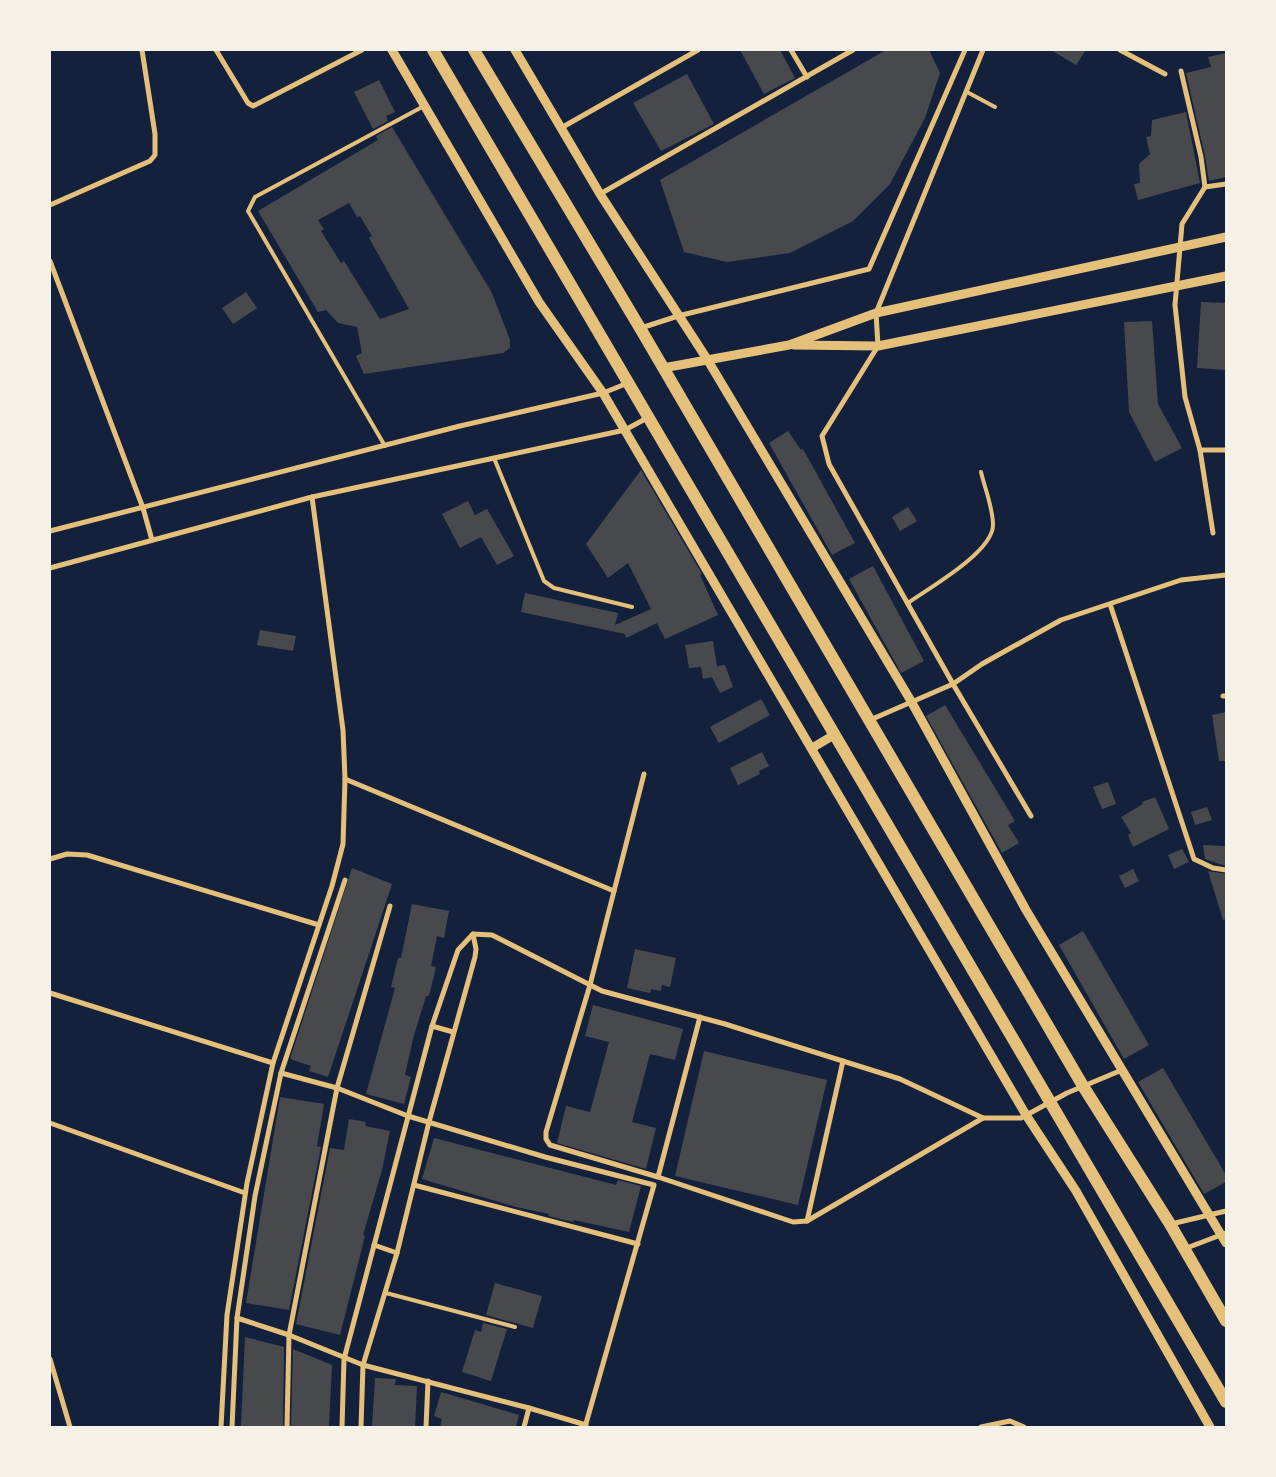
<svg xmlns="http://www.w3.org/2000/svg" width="1276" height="1477" font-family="'PT Sans Narrow',sans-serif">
<rect width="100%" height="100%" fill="#14213d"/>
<g fill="#48494c" fill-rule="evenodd">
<path d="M740 50H780L795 78 764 94Z"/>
<path d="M886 50H929L940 73 925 118 890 184 853 221 790 253 727 262 684 252 660 180Z"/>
<path d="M1051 50H1086L1076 65Z"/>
<path d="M1226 53V177L1209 181 1205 156 1186 73 1211 67 1208 57Z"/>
<path d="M687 74 714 124 661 151 633 103Z"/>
<path d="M379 80 395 112 386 116 388 121 373 129 354 92Z"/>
<path d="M1186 112 1200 183 1138 200 1134 184 1140 183 1139 164 1150 154 1146 137 1151 136 1152 120Z"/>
<path d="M392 127 492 293 510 340V348L503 353 364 374 356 356 362 353 357 327 338 323 326 310 318 312 258 211 378 140 376 136ZM349 203 357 217 360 216 372 236 369 238 409 309 380 319 344 261 341 263 321 231 324 229 318 220Z"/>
<path d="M246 292 257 308 233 324 222 308Z"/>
<path d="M1201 302 1226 303V370L1197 368Z"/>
<path d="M1152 321 1158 404 1182 448 1155 462 1129 412 1124 322Z"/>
<path d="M788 431 801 450 803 449 855 543 832 555 769 443Z"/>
<path d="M641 470 702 574 700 575 718 615 665 639 657 623 626 638 625 634 521 612 525 593 618 613 615 625 651 609 628 563 608 578 586 544Z"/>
<path d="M468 501 475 515 487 509 514 556 497 565 481 537 460 548 442 514Z"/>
<path d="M908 507 917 521 900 531 892 517Z"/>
<path d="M873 566 924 661 901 673 849 579Z"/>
<path d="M260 630 296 636 293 651 257 645Z"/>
<path d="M713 641 717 666 725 665 733 687 720 693 712 677 703 679 701 667 689 668 685 645Z"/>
<path d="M761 699 770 715 719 743 710 727Z"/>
<path d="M945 705 1015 821 1008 825 1019 843 1002 853 926 716Z"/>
<path d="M1226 712V761H1219L1212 715Z"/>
<path d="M762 752 769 766 759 771 760 774 738 785 730 768Z"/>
<path d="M1108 782 1116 804 1102 809 1093 787Z"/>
<path d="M1155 797 1169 829 1133 847 1128 835 1131 833 1121 817 1143 804 1142 802Z"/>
<path d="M1207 807 1212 820 1195 825 1191 812Z"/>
<path d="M1203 845 1226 846V866L1205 859Z"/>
<path d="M1182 849 1189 862 1174 869 1168 855Z"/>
<path d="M352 868 392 884 328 1077 309 1071 311 1066 290 1059Z"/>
<path d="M1133 869 1139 881 1125 888 1119 876Z"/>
<path d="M1208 871 1226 874V919L1223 920Z"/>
<path d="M412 904 449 911 444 938 437 936 431 966 436 967 429 996H426L413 1039 405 1075 411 1077 404 1104 366 1094 395 988 391 987 398 958H401Z"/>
<path d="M1083 931 1149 1045 1124 1059 1059 945Z"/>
<path d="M635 949 676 958 670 987 662 985 661 991 651 989 650 993 627 988Z"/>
<path d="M593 1005 683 1029 675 1060 650 1054 632 1122 656 1128 646 1169 557 1143 566 1106 590 1112 609 1042 585 1036Z"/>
<path d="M704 1051 827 1080 798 1205 675 1176Z"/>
<path d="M1163 1068 1226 1175V1182L1204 1194 1138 1082Z"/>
<path d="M280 1097 324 1104 317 1146 321 1147 289 1310 246 1303Z"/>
<path d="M349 1119 366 1122 365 1126 390 1131 382 1170 363 1235 365 1236 340 1335 296 1324 330 1148 344 1150Z"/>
<path d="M434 1138 616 1185 618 1180 641 1186 629 1232 574 1220 573 1222 548 1216 549 1214 516 1207 422 1179Z"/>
<path d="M495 1283 542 1296 533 1328 486 1315Z"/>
<path d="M483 1323 507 1329 491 1381 462 1372 475 1330 481 1332Z"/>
<path d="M245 1337 284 1347 283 1427H241Z"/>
<path d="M293 1349 332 1365 329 1427H291Z"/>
<path d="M375 1378 396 1379 395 1385 417 1386 415 1427H372Z"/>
<path d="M441 1392 519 1415 516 1427H440L442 1419 434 1416Z"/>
</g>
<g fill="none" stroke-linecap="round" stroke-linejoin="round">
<g stroke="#e5c07b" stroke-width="4">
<path d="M967 92 995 107"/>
<path d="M385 446 248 211 255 197 424 106"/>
<path d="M494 458 544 581 554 588 632 607"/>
<path d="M908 603C929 588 993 552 993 525 993 508 985 489 981 472"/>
<path d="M386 1293 515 1327"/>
</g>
<g stroke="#e5c07b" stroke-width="5">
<path d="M216 50 248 103 253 106 362 50"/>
<path d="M791 50 807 77"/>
<path d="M983 50 876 313 878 346 822 436 829 464 953 684 1031 816"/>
<path d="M1120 50 1165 74"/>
<path d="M1181 71 1201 157 1205 187 1182 224 1175 305 1185 397 1200 450 1213 533"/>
<path d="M561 128 698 50"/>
<path d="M1205 187 1226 184"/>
<path d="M600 194 853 50"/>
<path d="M50 205 150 161 155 155V134L142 50"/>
<path d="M50 261 143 508 152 540"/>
<path d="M641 328 678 316 869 269 965 50"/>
<path d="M1200 450H1226"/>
<path d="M50 531 460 426 603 393 628 383"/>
<path d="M50 568 312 497 625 430 647 418"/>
<path d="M1110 604 1194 859 1213 868 1226 870"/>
<path d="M1223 696H1226"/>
<path d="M870 720 953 684 982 664 1061 620 1181 580 1226 575"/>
<path d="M644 774 590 985 546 1132V1139L550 1145 658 1177 700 1017"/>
<path d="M345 779 614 891"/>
<path d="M50 859 67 854 87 855 319 925"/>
<path d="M50 993 273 1063"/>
<path d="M432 1026 453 1032"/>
<path d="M281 1073 337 1088 408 1116 545 1157 654 1185 585 1427"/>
<path d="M50 1123 245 1193"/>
<path d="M658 1177 793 1222 807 1221 843 1061"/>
<path d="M414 1185 638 1244"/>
<path d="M807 1221 983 1118"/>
<path d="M1171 1224 1226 1211"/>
<path d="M374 1245 397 1253"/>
<path d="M1184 1249 1226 1233"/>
<path d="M237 1318 289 1335 363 1365 529 1408 586 1425"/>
<path d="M50 1359 70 1427"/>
<path d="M221 1427 227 1315 247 1183 273 1063 332 886 343 844 345 779 343 730 312 497"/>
<path d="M232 1427 237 1318 255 1196 281 1073 345 880"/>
<path d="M287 1427 289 1335 337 1088 390 906"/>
<path d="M342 1427 344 1359 432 1026 458 950 473 934 492 935 602 991 725 1024 900 1079 983 1118H1021L1067 1093 1122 1070"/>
<path d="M361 1427 363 1365 397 1253 429 1122 475 957 476 949 473 934"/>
<path d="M426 1427 428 1381"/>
<path d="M524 1427 529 1408"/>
<path d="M981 1427 1010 1421 1024 1427"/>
</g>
<g stroke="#e5c07b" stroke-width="9">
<path d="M392 50 539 302 603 393 1026 1115 1076 1191 1210 1427"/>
<path d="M515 50 600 194 707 359 911 701 1026 910 1226 1243"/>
<path d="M794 345 878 346 1226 276"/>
<path d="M663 368 789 345 876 313 1226 237"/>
<path d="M812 748 834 735"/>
</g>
<g stroke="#e5c07b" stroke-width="12">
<path d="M433 50 1226 1402"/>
<path d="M474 50 640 328 1083 1086 1170 1224 1226 1321"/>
</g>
</g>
<rect width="1276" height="1477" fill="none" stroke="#f6f1e7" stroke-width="102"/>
</svg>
